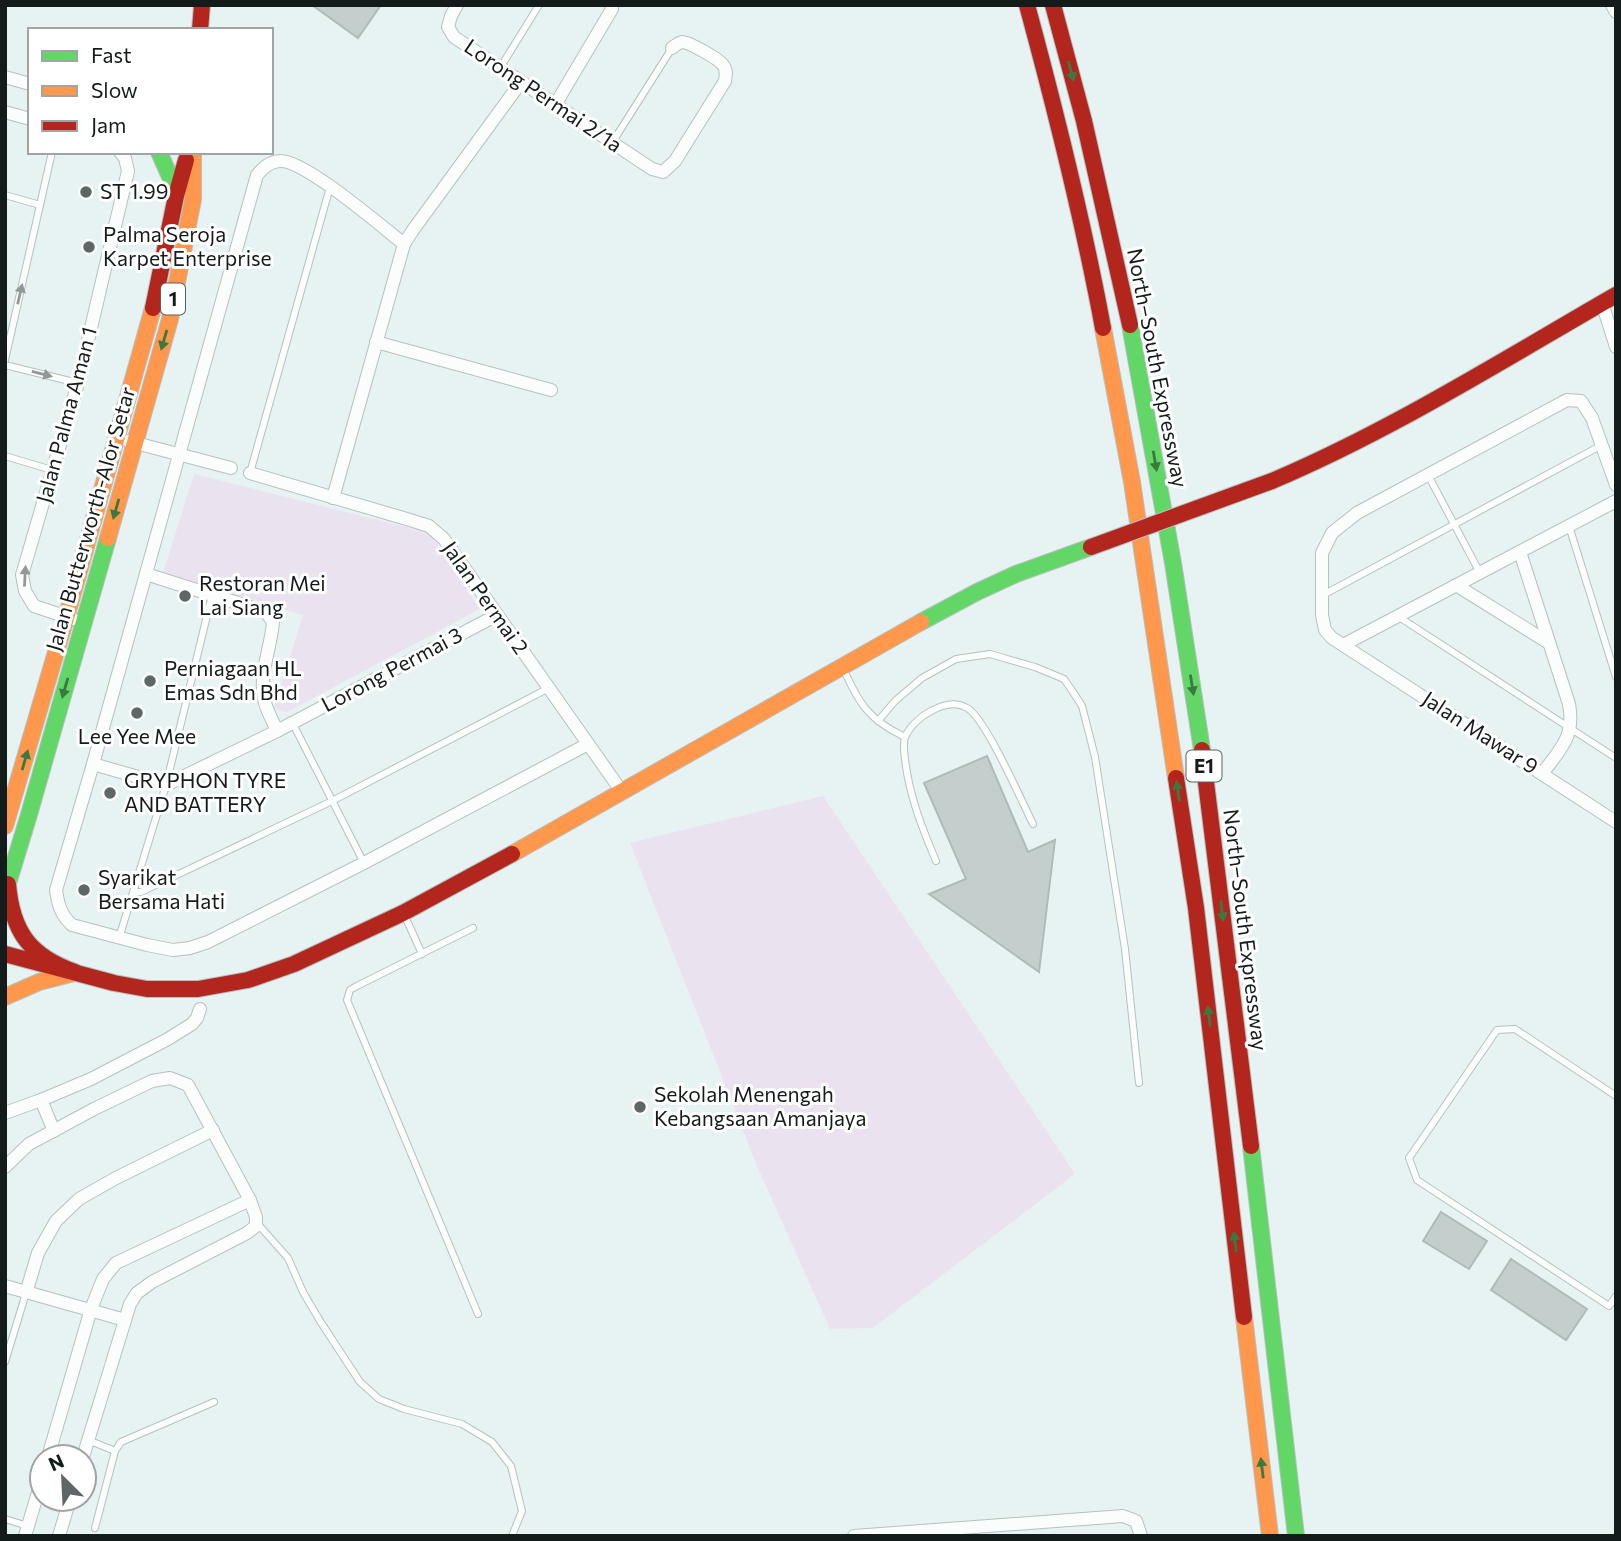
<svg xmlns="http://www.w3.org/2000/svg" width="1621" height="1541" font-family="Commissioner,sans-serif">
<rect width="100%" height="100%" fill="#e6f3f2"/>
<g fill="#eae3ef">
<path d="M194 474 430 533 480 609 287 712 274 708 303 615 163 573Z"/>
<path d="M823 796 1075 1174 873 1328 830 1329 757 1166 630 843Z"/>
</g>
<g fill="#c4cfcd" stroke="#b0bab9" stroke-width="2">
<path d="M312 5H381L358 38Z"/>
<path d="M987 756 1028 852 1055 840 1039 972 929 894 966 879 924 783Z"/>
<path d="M1441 1212 1487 1241 1469 1269 1423 1241Z"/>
<path d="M1511 1259 1587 1309 1566 1340 1491 1290Z"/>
</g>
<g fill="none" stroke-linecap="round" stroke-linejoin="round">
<g stroke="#b6c1bf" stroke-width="8">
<g id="lane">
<path d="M500 68 539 5"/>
<path d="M612 143 672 48"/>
<path d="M5 195 40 205"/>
<path d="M5 360 52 152"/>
<path d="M5 365 78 383"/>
<path d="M5 456 52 470"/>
<path d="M250 473 330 187"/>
<path d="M1428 475 1480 573"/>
<path d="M1569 526 1616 677"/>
<path d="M1323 595 1602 445"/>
<path d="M1399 617 1616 758"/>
<path d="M843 668C859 704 869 720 905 737"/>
<path d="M878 721 895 701 922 678 956 659 990 654 1035 667 1064 679 1071 689 1082 706 1095 757 1125 949 1139 1083"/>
<path d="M292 722 364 863"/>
<path d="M936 861C922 828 909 795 905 759 904 752 903 743 905 737 910 726 921 716 931 711 942 705 956 701 967 708 985 717 1022 802 1033 824"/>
<path d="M134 892H141L332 801 549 688"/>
<path d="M404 914 422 954"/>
<path d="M473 928 355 987 350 990 347 1000 478 1314"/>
<path d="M119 938 166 785 212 595"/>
<path d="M1616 1096 1515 1029 1497 1030 1409 1158 1417 1180 1609 1306 1616 1296"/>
<path d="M256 1222 288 1258 303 1292 320 1321 360 1382 379 1399 404 1409 462 1424 492 1442 511 1466 522 1511 512 1536"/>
<path d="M5 1362 26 1293"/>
<path d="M88 1440 115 1451 95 1528"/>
<path d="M115 1451 121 1442 214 1402"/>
<path d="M5 1519 28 1526"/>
</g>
</g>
<g stroke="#b6c1bf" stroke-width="14">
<g id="street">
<path d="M457 5 451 16 448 27 454 37 652 169 663 172 675 161 725 81C726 75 727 70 723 65 719 59 689 42 682 42 678 43 676 45 672 48"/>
<path d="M1612 5 1616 12"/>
<path d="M5 77 30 84"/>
<path d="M555 105 612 9"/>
<path d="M5 112 30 119"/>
<path d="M404 244C382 227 303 158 279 161 269 162 263 168 257 175L93 764 56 890C58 905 61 915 72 925L147 945 173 950 190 948 208 942 364 863 588 744"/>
<path d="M1602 303 1616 347"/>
<path d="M376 342 551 390"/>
<path d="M128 441 231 468"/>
<path d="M250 473 410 520 429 526 444 539 622 792"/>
<path d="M1616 485 1592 418 1581 401 1567 400 1357 513 1332 533 1322 553V615L1325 630 1332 638 1616 822"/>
<path d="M333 498 404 244 413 230 521 82"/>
<path d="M1520 552 1569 704C1575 737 1561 748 1542 774"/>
<path d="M146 574 266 612 273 622C271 648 259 673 264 699 266 710 273 721 277 731"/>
<path d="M1456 585 1549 643"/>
<path d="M73 619 34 606 25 591 22 575 78 383 128 171 125 158 120 152"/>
<path d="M1343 645 1616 501"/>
<path d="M93 764 166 785 277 731 497 615"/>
<path d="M41 1100 91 1079 168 1039 192 1024 197 1018 200 1009"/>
<path d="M5 1113 41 1100 54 1131"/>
<path d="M5 1167 29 1144 94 1109 152 1081 170 1078 188 1085 250 1200 256 1217V1226L247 1233 152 1282 137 1293 130 1304 83 1457"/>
<path d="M5 1286 125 1320"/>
<path d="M26 1293 38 1253 56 1221 79 1199 116 1178 213 1130"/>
<path d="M48 1457 91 1309 103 1279 116 1263 250 1200"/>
<path d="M25 1536 42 1479"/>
<path d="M59 1536 70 1499"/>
<path d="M854 1536 1123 1516 1136 1521 1141 1536"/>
</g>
</g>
<g stroke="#b6c1bf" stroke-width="18">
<g id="fast">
<path d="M159 152 171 179 175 195"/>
<path d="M1130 325 1173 563 1202 750"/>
<path d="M921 622 977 592 1016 574 1091 547"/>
<path d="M5 893 28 818 108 538"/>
<path d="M1251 1146 1296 1536"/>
</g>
</g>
<g stroke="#b6c1bf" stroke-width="18">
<g id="slow">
<path d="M1103 328 1132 482 1176 778"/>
<path d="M108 538 170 319 193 199V152"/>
<path d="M5 826 66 618 153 308"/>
<path d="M512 854 921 622"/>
<path d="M5 997 39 982 74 973"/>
<path d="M1244 1317 1270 1536"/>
</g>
</g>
<g stroke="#b6c1bf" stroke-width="18">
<g id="jam">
<path d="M1027 5C1056 112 1083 220 1103 328"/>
<path d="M1053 5 1084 121 1130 325"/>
<path d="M200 30 202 5"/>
<path d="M153 308 176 196 186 160"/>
<path d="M1272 481C1392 430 1503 360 1616 295"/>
<path d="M1202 750 1251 1146"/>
<path d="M1176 778 1196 908 1244 1317"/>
<path d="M8 884C12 932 30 956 75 972"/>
<path d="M5 954 114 983 147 989H198L248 980 294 964 403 913 512 854"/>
</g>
</g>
<use href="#lane" stroke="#fbfdfd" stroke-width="6"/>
<use href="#street" stroke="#fbfdfd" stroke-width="12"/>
<use href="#fast" stroke="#63d668" stroke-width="16"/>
<use href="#slow" stroke="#ff974d" stroke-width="16"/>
<use href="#jam" stroke="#b3261e" stroke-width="16"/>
<g stroke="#b6c1bf" stroke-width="18" stroke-linecap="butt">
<path id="jam-bridge" d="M1091 547 1272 481"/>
</g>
<use href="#jam-bridge" stroke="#b3261e" stroke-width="16"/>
</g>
<defs><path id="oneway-solid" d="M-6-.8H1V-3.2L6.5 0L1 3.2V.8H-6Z" transform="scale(1.75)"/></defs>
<g fill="#3b7942">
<use href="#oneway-solid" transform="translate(1071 71) rotate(75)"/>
<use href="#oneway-solid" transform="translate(164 340) rotate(106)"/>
<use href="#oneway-solid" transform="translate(1155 461) rotate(80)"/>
<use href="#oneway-solid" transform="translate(116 509) rotate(106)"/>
<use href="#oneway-solid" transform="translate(1192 685) rotate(81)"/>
<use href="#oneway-solid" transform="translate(65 688) rotate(106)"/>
<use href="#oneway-solid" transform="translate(25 760) rotate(-74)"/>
<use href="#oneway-solid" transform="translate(1178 791) rotate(-99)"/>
<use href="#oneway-solid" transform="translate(1222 911) rotate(83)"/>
<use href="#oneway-solid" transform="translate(1209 1016) rotate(-97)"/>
<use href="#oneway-solid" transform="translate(1235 1242) rotate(-97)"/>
<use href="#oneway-solid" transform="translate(1262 1468) rotate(-97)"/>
</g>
<g fill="#939897">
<use href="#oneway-solid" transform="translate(20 294) rotate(-77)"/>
<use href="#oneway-solid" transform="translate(42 374) rotate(14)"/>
<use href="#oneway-solid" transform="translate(25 576) rotate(-87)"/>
</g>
<g fill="#5d6766" stroke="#fff" stroke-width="2.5">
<circle cx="86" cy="192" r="7"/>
<circle cx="89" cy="247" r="7"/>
<circle cx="185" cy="596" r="7"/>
<circle cx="150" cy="681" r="7"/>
<circle cx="137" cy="713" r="7"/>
<circle cx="110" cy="793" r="7"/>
<circle cx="84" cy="890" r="7"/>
<circle cx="640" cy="1107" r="7"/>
</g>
<g text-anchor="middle" stroke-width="6" stroke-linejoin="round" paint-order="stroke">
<g fill="#fff" stroke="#5a605f" stroke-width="2">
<rect x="161" y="283.5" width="24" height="31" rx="5"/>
<rect x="1186.5" y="750.5" width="35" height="31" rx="5"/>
</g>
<g font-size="19" font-weight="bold" fill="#131c1b">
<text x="173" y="306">1</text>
<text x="1204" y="773">E1</text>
</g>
<g font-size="21" fill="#131c1b" stroke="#fff">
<text transform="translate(543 96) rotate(34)" y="7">Lorong Permai 2/1a</text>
<text transform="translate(1157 368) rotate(79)" y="7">North–South Expressway</text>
<text transform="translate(67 415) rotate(-75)" y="7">Jalan Palma Aman 1</text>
<text transform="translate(91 519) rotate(-74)" y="7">Jalan Butterworth-Alor Setar</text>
<text transform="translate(485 598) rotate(55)" y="7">Jalan Permai 2</text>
<text transform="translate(392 670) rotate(-28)" y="7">Lorong Permai 3</text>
<text transform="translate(1480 733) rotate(33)" y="7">Jalan Mawar 9</text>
<text transform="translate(1245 930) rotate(83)" y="7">North–South Expressway</text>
</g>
<g font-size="21" fill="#131c1b" stroke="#fff" text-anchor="start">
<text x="100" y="199">ST 1.99</text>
<text x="103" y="242">Palma Seroja<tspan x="103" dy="24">Karpet Enterprise</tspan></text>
<text x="199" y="591">Restoran Mei<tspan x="199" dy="24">Lai Siang</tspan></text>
<text x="164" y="676">Perniagaan HL<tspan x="164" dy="24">Emas Sdn Bhd</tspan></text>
<text x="137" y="744" text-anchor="middle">Lee Yee Mee</text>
<text x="124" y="788">GRYPHON TYRE<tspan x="124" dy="24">AND BATTERY</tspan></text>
<text x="98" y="885">Syarikat<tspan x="98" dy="24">Bersama Hati</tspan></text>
<text x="654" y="1102">Sekolah Menengah<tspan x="654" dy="24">Kebangsaan Amanjaya</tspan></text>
</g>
</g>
<rect width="1621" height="1541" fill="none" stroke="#131c1b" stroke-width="14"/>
<rect x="28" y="28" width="245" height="126" fill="#ffffff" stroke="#a1a4a4" stroke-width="2"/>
<rect x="42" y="51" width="35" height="10" fill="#63d668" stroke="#a1a4a4" stroke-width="2"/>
<text x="91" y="63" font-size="21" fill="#131c1b">Fast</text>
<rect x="42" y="86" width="35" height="10" fill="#ff974d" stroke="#a1a4a4" stroke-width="2"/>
<text x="91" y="98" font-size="21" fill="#131c1b">Slow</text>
<rect x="42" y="121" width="35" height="10" fill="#b3261e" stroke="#a1a4a4" stroke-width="2"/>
<text x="91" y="133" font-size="21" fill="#131c1b">Jam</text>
<g transform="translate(63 1478) rotate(336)"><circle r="33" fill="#ffffff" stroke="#a1a4a4" stroke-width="2"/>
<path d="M0-5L12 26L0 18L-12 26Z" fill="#5d6766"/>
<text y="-10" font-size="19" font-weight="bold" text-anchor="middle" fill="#131c1b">N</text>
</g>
</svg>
